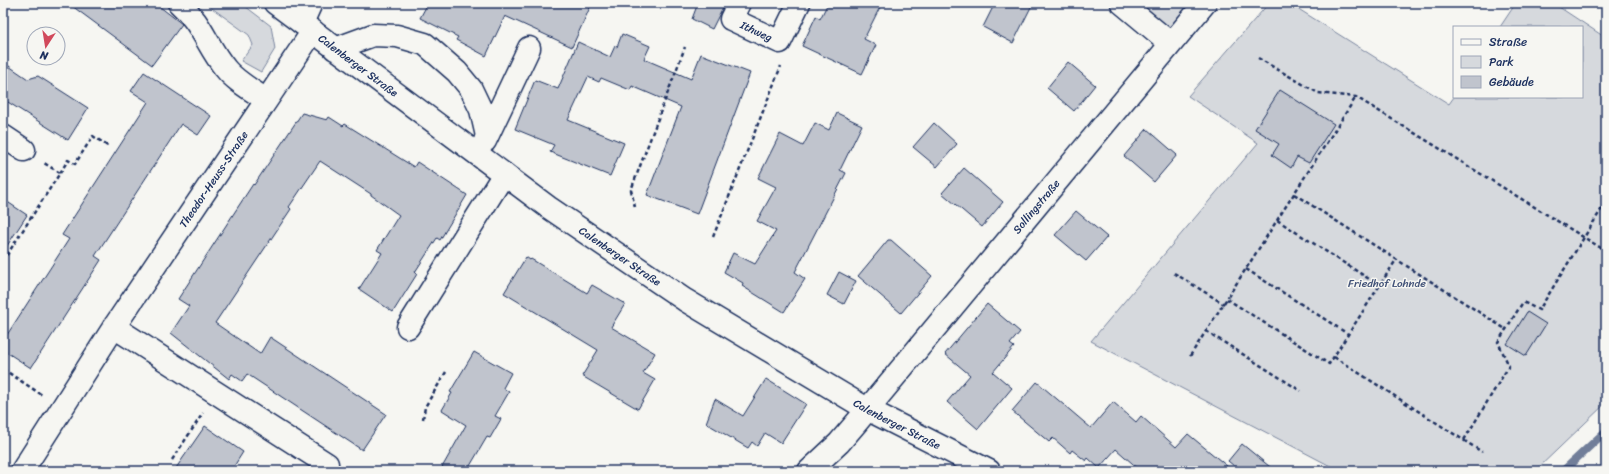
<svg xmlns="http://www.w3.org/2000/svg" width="1609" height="474" font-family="Sriracha,sans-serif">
<rect width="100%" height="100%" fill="#f6f6f2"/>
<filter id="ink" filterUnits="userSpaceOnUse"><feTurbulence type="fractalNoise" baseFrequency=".025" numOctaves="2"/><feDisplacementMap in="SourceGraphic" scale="8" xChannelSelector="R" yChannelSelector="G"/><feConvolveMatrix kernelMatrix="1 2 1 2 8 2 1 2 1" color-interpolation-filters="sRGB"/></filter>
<g filter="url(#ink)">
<g fill="#d6d9dd" stroke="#78849e">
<path d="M205 3H241L271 26 275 49 261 72 241 61 253 45 249 35Z"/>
<path d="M1139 3H1194L1170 31Z"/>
<path d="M1269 3H1289L1449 104 1454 97H1582V27H1500L1516 3H1553L1606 38V403L1535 471H1340L1091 341 1258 143 1188 96Z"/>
</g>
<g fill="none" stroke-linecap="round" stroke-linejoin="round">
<path stroke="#717e99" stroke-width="8" d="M1563 471 1606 431"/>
</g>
<g fill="#c0c4cd" stroke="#1b2f5e">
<path d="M68 3H155L182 24 152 65Z"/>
<path d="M428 3H592L572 47 505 16 486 56 456 40 458 37 420 18Z"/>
<path d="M698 3H725L712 29 692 19Z"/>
<path d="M828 3H882L864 39 876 45 862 74 802 46 816 16 820 19Z"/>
<path d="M995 3H1033L1013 43 983 27Z"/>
<path d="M622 34 650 46 644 59 691 79 701 54 750 73 697 214 647 195 681 107 632 86 630 90 601 78 599 82 588 77 568 120 624 143 610 176 550 152 554 145 515 129 535 80 558 89 578 42 610 57 615 46 617 47Z"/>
<path d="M3 62 28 79 38 76 88 108 68 140 3 99Z"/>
<path d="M1068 62 1095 85 1074 111 1047 88Z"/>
<path d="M144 72 211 116 198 135 181 124 95 256 101 260 31 368 3 350V341L69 239 62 235 148 102 131 91Z"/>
<path d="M1280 90 1334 124 1309 163 1297 157 1291 168 1272 155 1279 144 1255 129Z"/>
<path d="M302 113 327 120 329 117 343 126 345 124 414 167 417 162 467 195 440 240 437 238 415 272 417 274 393 312 359 289 382 253 377 250 399 215 371 195V194L320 161 289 207 291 209 215 323 260 354 270 337 386 414 362 450 247 374 242 381 232 374 229 379 171 333 189 306 178 299 253 184 254 185Z"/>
<path d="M837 113 862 125 840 170 846 173 795 272 805 279 784 312 742 286 743 283 724 272 733 253 755 264 776 231 757 221 776 187 758 178 780 134 803 146 815 123 829 130Z"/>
<path d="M934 123 957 144 937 167 913 147Z"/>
<path d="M1147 129 1177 155 1154 182 1124 156Z"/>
<path d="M964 168 1003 202 982 227 942 193Z"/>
<path d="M3 199 27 215 3 252Z"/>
<path d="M1076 211 1107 237 1086 261 1055 235Z"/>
<path d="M888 240H891L932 276 901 313 858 276Z"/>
<path d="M526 257 530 260 531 259 587 293 592 285 625 304 611 327 655 353 643 373 655 380 638 409 582 376 598 350 504 293Z"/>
<path d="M839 272 856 281 844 304 827 295Z"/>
<path d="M987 304 1020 332 1010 344 1014 347 993 372 1012 388 978 429 947 402 970 375 945 354Z"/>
<path d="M1527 312 1546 324 1526 356 1507 344Z"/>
<path d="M474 352 511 373 503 388 509 392 495 416 501 419 490 438 487 437 467 471H440L466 425 442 410 452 393 450 392Z"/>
<path d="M766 379 806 404 781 443 765 433 757 446 752 442 748 448 706 423 715 399 743 416Z"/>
<path d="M1037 382 1091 428 1113 402 1136 422 1141 416 1176 447 1188 434 1233 471H1141L1116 449 1099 468 1088 458 1086 461 1072 450 1070 453 1053 438 1049 442 1012 411Z"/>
<path d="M205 426 243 452 231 471H174Z"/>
<path d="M1242 444 1275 471H1240L1228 461Z"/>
</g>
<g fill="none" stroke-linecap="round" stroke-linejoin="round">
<g stroke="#1b2f5e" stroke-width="25">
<g id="minor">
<path d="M179 3C202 23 207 46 225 68 235 81 252 90 266 100"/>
<path id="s1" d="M275 3 548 207 685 300 867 409 989 471"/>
<path id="s2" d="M739 3 731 19 780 42 799 3"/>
<path d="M1122 3 1170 43"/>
<path d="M302 23 311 3"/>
<path d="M335 49 373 35 397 36 425 44 457 72 471 89 481 110 487 136"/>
<path d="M3 136 24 150"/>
<path d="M485 141 529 48"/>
<path d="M114 327 327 464"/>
<path d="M408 327 504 174"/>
<path id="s3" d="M22 471 114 327 313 31"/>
<path id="s4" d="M809 471 839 443 857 422 1205 3"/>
</g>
</g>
<g stroke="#1b2f5e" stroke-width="2.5" stroke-dasharray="4 3" stroke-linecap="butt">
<path d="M1258 58 1318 93 1356 97 1606 251"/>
<path d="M60 173 68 160 75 164 93 136 109 147"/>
<path d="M1294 194 1507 330"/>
<path d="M635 207 631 190 685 47"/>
<path d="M1277 220 1380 286"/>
<path d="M713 237 781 66"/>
<path d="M3 261 60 173 44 163"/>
<path d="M1246 269 1348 334"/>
<path d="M1174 273 1224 304"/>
<path d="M1227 299 1329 364 1396 260"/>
<path d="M1206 331 1301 391"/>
<path d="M1190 356 1356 97"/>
<path d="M1334 357 1482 452"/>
<path d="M3 369 42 395"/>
<path d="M423 419 425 407 446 372"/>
<path d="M1464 440 1509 366 1498 342 1523 302 1539 310 1606 202"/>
<path d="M172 460 203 413"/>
</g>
<use href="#minor" stroke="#f6f6f2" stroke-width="22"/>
</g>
</g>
<g text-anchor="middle" stroke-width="3" stroke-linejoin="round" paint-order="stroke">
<g font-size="11" fill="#1b2f5e" stroke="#f6f6f2">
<text dy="4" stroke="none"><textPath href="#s2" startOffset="46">Ithweg</textPath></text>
<text dy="4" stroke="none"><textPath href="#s1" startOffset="104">Calenberger Straße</textPath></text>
<text dy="4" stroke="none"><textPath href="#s3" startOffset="349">Theodor-Heuss-Straße</textPath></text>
<text dy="4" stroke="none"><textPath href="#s4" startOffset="349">Sollingstraße</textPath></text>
<text dy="4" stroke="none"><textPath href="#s1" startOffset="428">Calenberger Straße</textPath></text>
<text dy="4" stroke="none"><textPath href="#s1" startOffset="752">Calenberger Straße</textPath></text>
</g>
<g font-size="11" fill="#405177" stroke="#f6f6f2">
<text x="1387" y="287">Friedhof Lohnde</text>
</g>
</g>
<rect width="1609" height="474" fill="none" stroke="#f6f6f2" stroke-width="16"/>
<rect x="8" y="8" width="1593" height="458" fill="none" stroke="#1b2f5e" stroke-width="1.5" filter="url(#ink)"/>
<rect x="1453" y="26" width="130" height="72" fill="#f6f6f2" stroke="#9ea6b7"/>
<rect x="1461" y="39" width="20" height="6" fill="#f6f6f2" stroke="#9ea6b7"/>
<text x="1489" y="46" font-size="12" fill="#1b2f5e">Straße</text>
<rect x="1461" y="56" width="20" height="12" fill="#d6d9dd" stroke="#9ea6b7"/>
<text x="1489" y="66" font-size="12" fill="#1b2f5e">Park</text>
<rect x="1461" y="76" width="20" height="12" fill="#c0c4cd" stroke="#9ea6b7"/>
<text x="1489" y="86" font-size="12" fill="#1b2f5e">Gebäude</text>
<g transform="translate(46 46) rotate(192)"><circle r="19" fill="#f6f6f2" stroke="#9ea6b7"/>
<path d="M0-3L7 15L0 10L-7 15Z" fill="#d1495b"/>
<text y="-6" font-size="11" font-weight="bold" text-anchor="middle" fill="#1b2f5e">N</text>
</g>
</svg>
